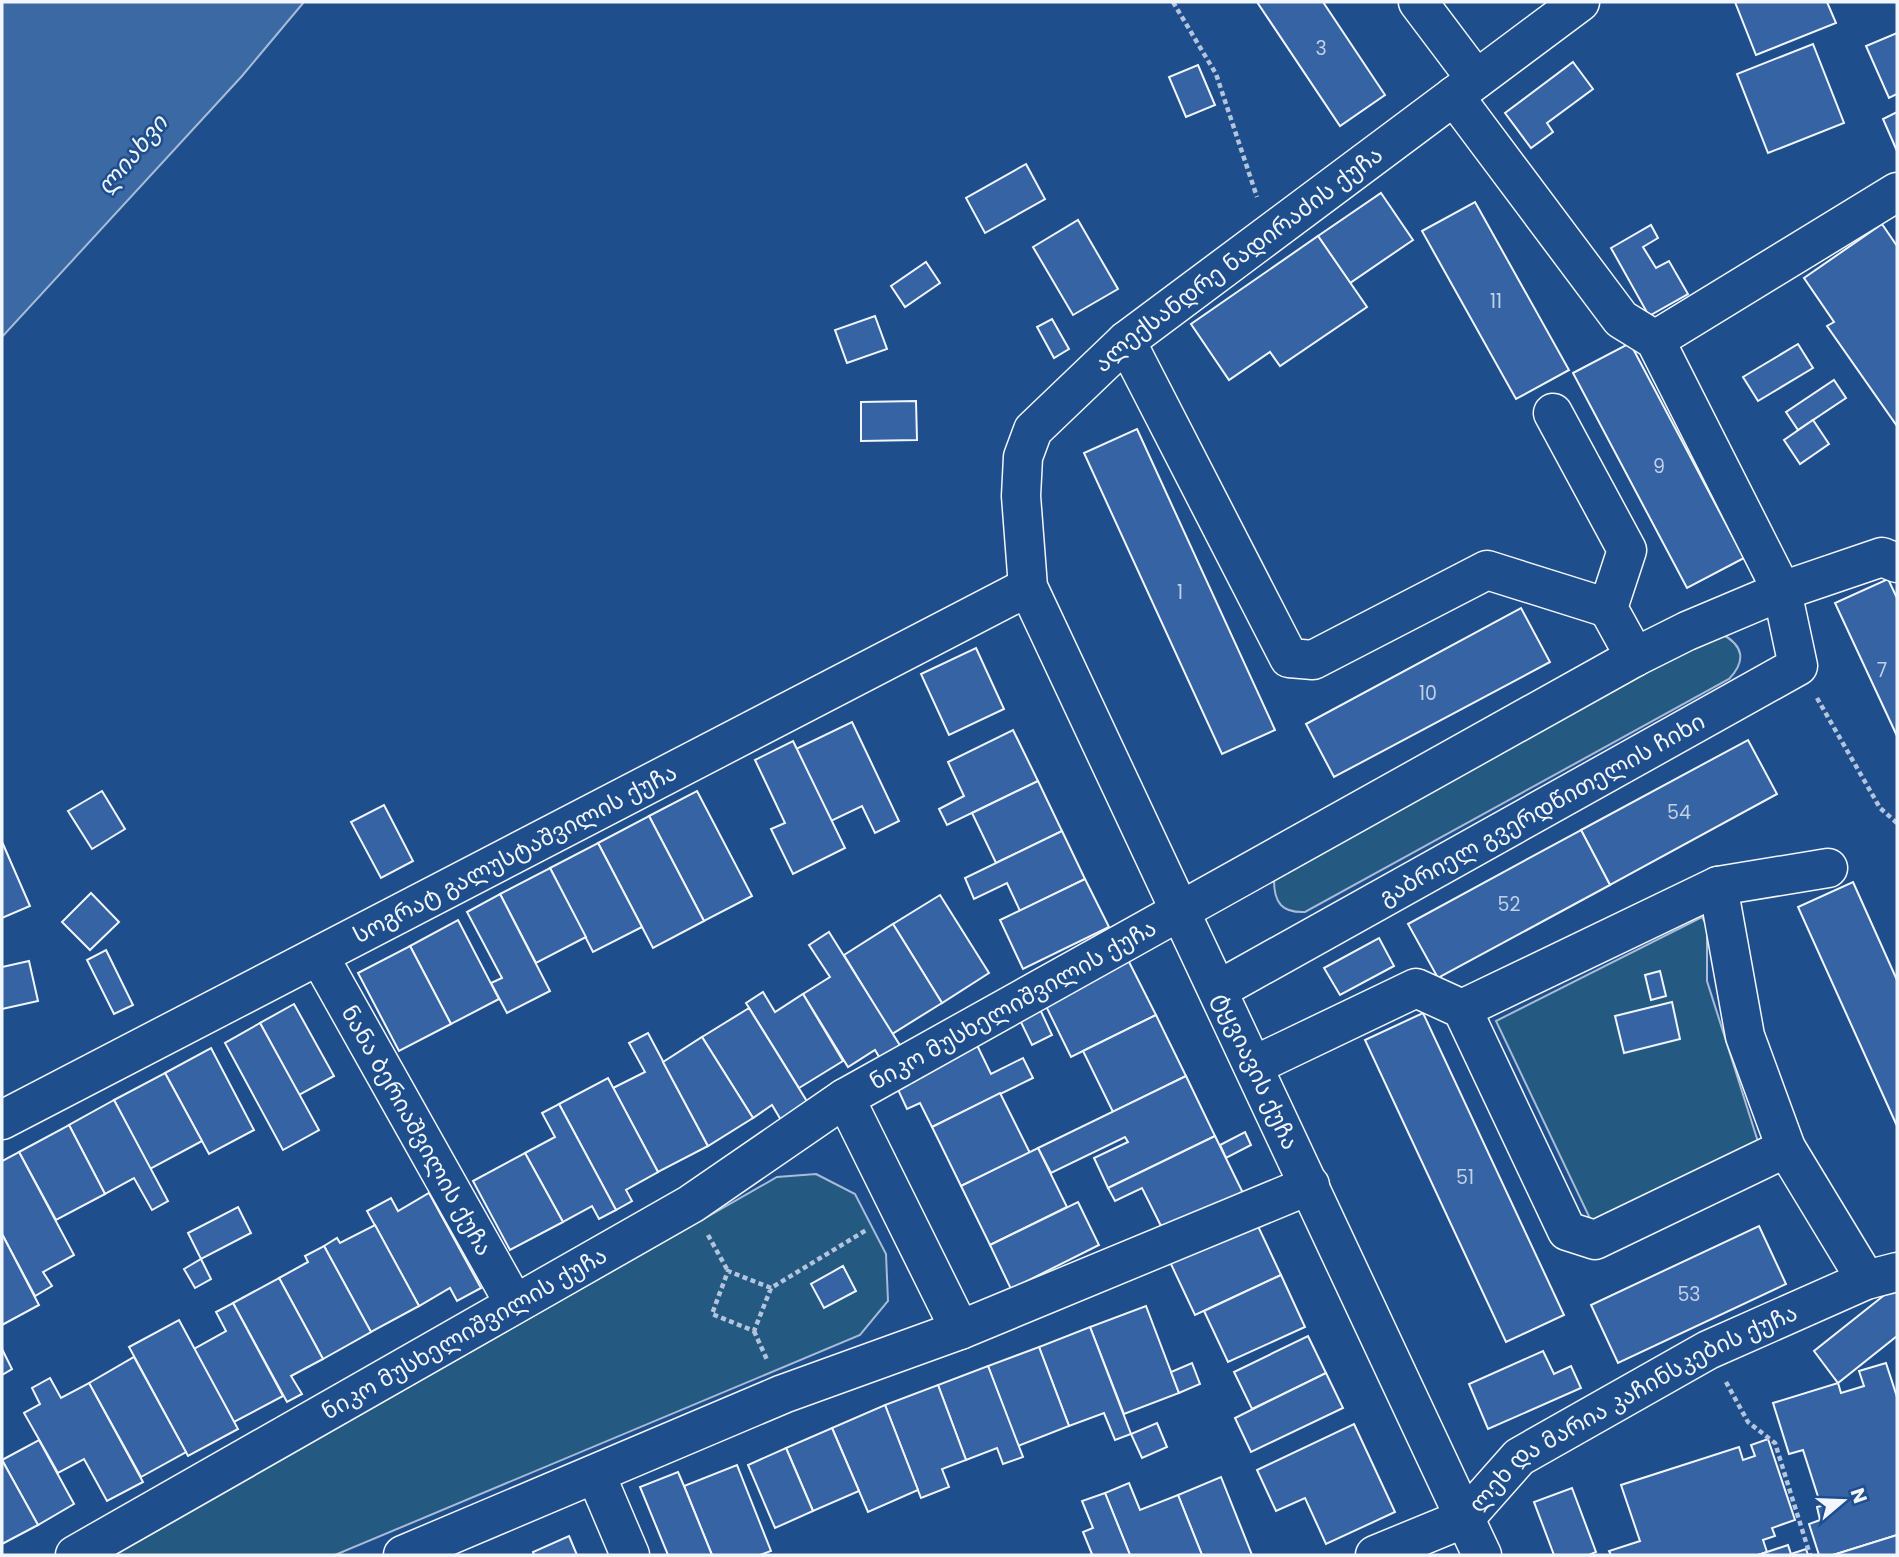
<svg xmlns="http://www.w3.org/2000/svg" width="1899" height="1557" font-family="Poppins,'Noto Sans Georgian',sans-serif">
<rect width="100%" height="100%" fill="#1f4e8c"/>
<g fill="#245a82" stroke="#a8bbd7" stroke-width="2">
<path d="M1722 634C1744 646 1746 661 1729 679L1305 912C1282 913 1274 903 1274 880L1708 635Z"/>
<path d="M1702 917 1707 926V981L1759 1145 1594 1227 1496 1021Z"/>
<path d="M816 1174 855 1194 886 1254 888 1301 860 1335 335 1555H115L777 1177Z"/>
</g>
<path fill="#3b69a3" stroke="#a8bbd7" stroke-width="2" d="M2 2H304L242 76 2 337Z"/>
<g fill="#3563a3" stroke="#f2f6ff" stroke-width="2">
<path d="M1257 2H1323L1385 95 1340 126Z"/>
<path d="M1735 2H1827L1836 23 1756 55Z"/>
<path d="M1897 33V94L1889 98 1866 46Z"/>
<path d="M1813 44 1844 123 1768 153 1737 74Z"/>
<path d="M1573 62 1593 89 1547 123 1553 132 1531 148 1505 113Z"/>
<path d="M1198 65 1215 105 1186 117 1169 77Z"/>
<path d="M1897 112V151L1883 119Z"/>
<path d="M1026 164 1045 199 985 233 966 198Z"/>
<path d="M1381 193 1413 240 1350 283 1318 236Z"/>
<path d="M1475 202 1569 370 1516 399 1422 231Z"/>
<path d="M1078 220 1118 289 1073 315 1033 247Z"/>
<path d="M1882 224 1897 246V426L1827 326 1834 322 1804 278Z"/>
<path d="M1651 225 1658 238 1643 247 1656 268 1669 261 1688 294 1649 316 1611 248Z"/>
<path d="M1318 236 1367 307 1280 366 1270 352 1229 380 1191 324Z"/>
<path d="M926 262 940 283 905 307 891 286Z"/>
<path d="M875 316 887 349 847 363 835 330Z"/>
<path d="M1052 319 1069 349 1054 358 1037 327Z"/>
<path d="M1630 343 1744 558 1687 588 1573 373Z"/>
<path d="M1798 344 1813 368 1758 401 1743 377Z"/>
<path d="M1834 380 1846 398 1798 430 1786 412Z"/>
<path d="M916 401 917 440 861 441V402Z"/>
<path d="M1813 420 1829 444 1800 464 1784 440Z"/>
<path d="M1137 429 1275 730 1222 754 1084 453Z"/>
<path d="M1888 579 1897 598V736L1835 603Z"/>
<path d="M1521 608 1550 662 1334 777 1306 724Z"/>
<path d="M976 648 1004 709 949 735 921 674Z"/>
<path d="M852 722 899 821 875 833 862 806 831 821 796 749Z"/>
<path d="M1013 730 1038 781 947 825 939 809 964 796 948 762Z"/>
<path d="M1748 740 1777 794 1610 885 1581 830Z"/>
<path d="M793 741 845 848 793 874 771 829 785 823 755 760Z"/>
<path d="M1038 781 1062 831 996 863 972 813Z"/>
<path d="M102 791 125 829 92 849 68 811Z"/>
<path d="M697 791 752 896 704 921 649 816Z"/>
<path d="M384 805 413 861 381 878 351 822Z"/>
<path d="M649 816 704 921 653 948 598 843Z"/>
<path d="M1581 830 1610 885 1438 978 1408 924Z"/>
<path d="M1062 831 1085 879 1020 911 1007 883 974 899 965 878Z"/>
<path d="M598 843 642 927 593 952 550 868Z"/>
<path d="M3 844 30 906 2 918V845Z"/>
<path d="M550 868 586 937 536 963 500 894Z"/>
<path d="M1085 879 1109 927 1023 969 1000 920Z"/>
<path d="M1853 882 1897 980V1126L1798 907Z"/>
<path d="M91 893 119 922 90 950 62 922Z"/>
<path d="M500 894 550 991 507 1013 491 983 502 978 467 912Z"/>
<path d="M940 895 989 973 942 1003 893 924Z"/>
<path d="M458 920 499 999 451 1024 410 946Z"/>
<path d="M893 924 942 1003 892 1034 844 955Z"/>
<path d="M829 932 901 1047 881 1060 875 1050 848 1067 803 994 830 977 809 945Z"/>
<path d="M1379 938 1394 966 1340 995 1324 968Z"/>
<path d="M410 946 451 1024 399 1051 358 973Z"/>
<path d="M106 950 133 1005 114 1014 87 960Z"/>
<path d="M1126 956 1156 1015 1071 1057 1042 998Z"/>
<path d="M29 961 38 1001 2 1009V967Z"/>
<path d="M1660 971 1666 996 1651 1000 1645 975Z"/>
<path d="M763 992 775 1012 803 994 843 1061 799 1088 746 1003Z"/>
<path d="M1672 1002 1680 1039 1624 1053 1615 1016Z"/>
<path d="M294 1004 334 1076 299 1095 260 1023Z"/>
<path d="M1038 1005 1052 1035 1032 1045 1017 1014Z"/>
<path d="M749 1008 808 1103 781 1120 772 1105 753 1118 702 1037Z"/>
<path d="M1423 1013 1564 1315 1506 1342 1365 1040Z"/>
<path d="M1156 1015 1186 1076 1113 1112 1083 1051Z"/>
<path d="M260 1023 319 1130 283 1150 225 1043Z"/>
<path d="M648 1033 708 1146 658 1172 613 1088 645 1072 629 1043Z"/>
<path d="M702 1037 753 1118 708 1146 663 1062Z"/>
<path d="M975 1041 991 1074 1023 1058 1033 1078 932 1127 920 1103 907 1109 894 1081Z"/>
<path d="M211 1048 254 1130 209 1154 165 1073Z"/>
<path d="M165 1073 202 1141 150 1169 114 1100Z"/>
<path d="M1186 1076 1215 1136 1108 1188 1094 1158 1128 1142 1125 1137 1051 1173 1038 1148Z"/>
<path d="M608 1078 658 1172 626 1190 632 1201 616 1210 559 1104Z"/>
<path d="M1000 1093 1030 1153 961 1186 932 1127Z"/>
<path d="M114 1100 168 1201 152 1210 134 1178 105 1194 69 1125Z"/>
<path d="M559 1104 616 1210 599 1219 592 1206 563 1222 525 1153 555 1137 542 1113Z"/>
<path d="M69 1125 105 1194 56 1220 19 1152Z"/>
<path d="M1245 1132 1251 1145 1226 1158 1220 1145Z"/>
<path d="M1215 1136 1243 1193 1164 1232 1142 1188 1115 1201 1108 1188Z"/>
<path d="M1038 1148 1067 1207 990 1245 961 1186Z"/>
<path d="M19 1152 74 1255 43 1272 52 1286 35 1296 2 1234V1161Z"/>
<path d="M525 1153 563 1222 510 1250 473 1181Z"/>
<path d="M429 1193 481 1288 457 1301 450 1288 419 1306 367 1211 391 1198 398 1211Z"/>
<path d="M1078 1202 1099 1245 1011 1289 990 1245Z"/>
<path d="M238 1207 251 1233 201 1259 188 1233Z"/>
<path d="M1256 1222 1281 1275 1195 1315 1170 1262Z"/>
<path d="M375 1225 419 1306 371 1332 324 1246 337 1238 340 1243Z"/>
<path d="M1759 1226 1786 1284 1618 1363 1591 1305Z"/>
<path d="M2 1234 39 1305 2 1325Z"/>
<path d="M324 1246 371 1332 323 1359 279 1278 308 1262 305 1256Z"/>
<path d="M201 1259 211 1279 195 1288 184 1269Z"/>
<path d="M843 1266 856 1291 824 1308 811 1284Z"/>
<path d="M1281 1275 1305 1327 1228 1362 1204 1311Z"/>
<path d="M279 1278 323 1359 291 1376 302 1394 287 1402 233 1303Z"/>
<path d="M1897 1285V1336L1838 1383 1814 1351Z"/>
<path d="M233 1303 283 1396 234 1422 194 1349 226 1331 216 1312Z"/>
<path d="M1146 1306 1179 1393 1124 1414 1090 1327Z"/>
<path d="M179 1320 238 1429 188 1456 129 1347Z"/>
<path d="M1090 1327 1131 1434 1115 1440 1104 1413 1069 1426 1039 1347Z"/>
<path d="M1308 1336 1326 1373 1252 1409 1234 1372Z"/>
<path d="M1039 1347 1069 1426 1018 1446 988 1366Z"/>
<path d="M2 1349 12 1369 2 1375Z"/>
<path d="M1543 1351 1554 1374 1571 1366 1581 1388 1488 1429 1469 1384Z"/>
<path d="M134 1357 186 1452 141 1477 89 1383Z"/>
<path d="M1192 1363 1200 1384 1179 1393 1171 1372Z"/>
<path d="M1886 1363 1897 1397V1535L1833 1555H1819L1809 1524 1820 1520 1817 1507 1821 1506 1803 1450 1789 1454 1773 1403 1838 1383 1841 1393 1864 1386 1859 1371Z"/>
<path d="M988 1366 1023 1457 1003 1464 997 1448 966 1460 938 1385Z"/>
<path d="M1326 1373 1343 1408 1251 1452 1235 1418Z"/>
<path d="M50 1378 61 1398 89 1383 143 1482 107 1501 84 1459 58 1473 24 1413 40 1404 32 1388Z"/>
<path d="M938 1385 966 1460 942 1469 949 1487 921 1498 885 1405Z"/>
<path d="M885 1405 918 1490 868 1512 832 1428Z"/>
<path d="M1157 1423 1167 1447 1142 1458 1131 1434Z"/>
<path d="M1354 1424 1395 1512 1326 1544 1305 1498 1276 1511 1257 1470Z"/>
<path d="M832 1428 859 1491 813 1511 786 1448Z"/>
<path d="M1768 1439 1795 1520 1772 1528 1775 1536 1763 1540 1767 1552 1758 1555H1611L1609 1551 1640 1541 1621 1485 1739 1447 1743 1460 1755 1456 1751 1445Z"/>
<path d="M39 1440 74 1504 38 1525 2 1460Z"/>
<path d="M786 1448 813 1511 775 1528 748 1465Z"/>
<path d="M2 1460 38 1525 2 1544Z"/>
<path d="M737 1465 771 1551 760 1555H712L684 1486Z"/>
<path d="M678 1472 684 1486 712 1555H668L640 1487Z"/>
<path d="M1221 1477 1252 1555H1202L1178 1495Z"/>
<path d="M1129 1483 1140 1510 1178 1495 1202 1555H1130L1105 1493Z"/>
<path d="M1572 1488 1596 1552 1589 1555H1554L1534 1502Z"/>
<path d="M1105 1493 1130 1555H1090L1092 1554 1083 1532 1093 1528 1082 1501Z"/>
<path d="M1897 1535V1555H1833Z"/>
<path d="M569 1536 577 1555H534L533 1552Z"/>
<path d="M1788 1545 1791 1554 1806 1549 1808 1555H1758Z"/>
</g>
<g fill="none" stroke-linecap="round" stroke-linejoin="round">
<g stroke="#f2f6ff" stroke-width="41">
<g id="minor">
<path d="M1418 2 1476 79"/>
<path d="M1655 340 1897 192"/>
<path d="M1126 341 1289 658 1313 660 1487 570 1608 608"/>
<path d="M1553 413 1627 550 1608 608 1635 657"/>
<path d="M1718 886 1745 1036 1786 1148 1866 1280"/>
<path id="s1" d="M319 956 514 1303"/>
<path id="s2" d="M1218 990 1798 666 1782 591 1655 340 1621 319 1454 96"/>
<path d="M1462 1009 1718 886 1828 868"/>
<path d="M1253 1066 1416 988 1462 1009 1567 1231 1595 1240 1786 1148"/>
<path d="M845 1098 960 1330"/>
<path id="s3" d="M2 1120 1028 587"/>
<path d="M596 1475 630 1555"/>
<path id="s4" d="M75 1555 691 1204 845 1098 1635 657 1687 631 1782 591 1882 557 1897 563"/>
<path d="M403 1555 783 1394 960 1330 1310 1185"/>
<path id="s5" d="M1375 1555 1465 1518 1519 1457 1708 1350 1866 1280 1897 1272"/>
<path id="s6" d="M1482 1555 1028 587 1021 496 1023 457 1033 430 1126 341 1580 2"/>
</g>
</g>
<g stroke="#b3c4dc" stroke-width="4.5" stroke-dasharray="5 3.5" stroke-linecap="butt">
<path d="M1173 2 1216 74 1257 197"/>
<path d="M1817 698 1880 808 1897 823"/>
<path d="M708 1235 728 1271"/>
<path d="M771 1288 728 1271 712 1314 754 1331 771 1288 868 1229"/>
<path d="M754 1331 768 1362"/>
<path d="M1726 1382 1748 1422 1775 1443 1810 1555"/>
</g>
<use href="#minor" stroke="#1f4e8c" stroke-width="38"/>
</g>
<g text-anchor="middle" stroke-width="5" stroke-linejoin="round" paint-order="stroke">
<g font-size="19" fill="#c3d1e8">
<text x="1321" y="55">3</text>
<text x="1496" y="308">11</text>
<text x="1659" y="473">9</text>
<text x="1180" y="599">1</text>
<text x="1882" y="677">7</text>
<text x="1428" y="700">10</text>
<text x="1679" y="819">54</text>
<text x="1509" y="911">52</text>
<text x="1465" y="1184">51</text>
<text x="1689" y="1301">53</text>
</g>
<g font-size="23" fill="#f2f6ff" stroke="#1f4e8c">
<text dy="8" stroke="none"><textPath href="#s6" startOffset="1496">ალექსანდრე ნადირაძის ქუჩა</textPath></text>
<text dy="8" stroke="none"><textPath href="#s2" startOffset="371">გაბრიელ გვერდწითელის ჩიხი</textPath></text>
<text dy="8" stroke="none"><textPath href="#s3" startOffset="578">სოგრატ გალუსტაშვილის ქუჩა</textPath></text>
<text dy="8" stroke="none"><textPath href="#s4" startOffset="1088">ნიკო მუსხელიშვილის ქუჩა</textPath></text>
<text transform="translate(1256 1071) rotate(65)" y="8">ტყვიავის ქუჩა</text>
<text dy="8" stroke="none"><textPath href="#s1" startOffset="200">ნანა ბერიაშვილის ქუჩა</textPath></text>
<text dy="8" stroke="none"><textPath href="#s4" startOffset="448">ნიკო მუსხელიშვილის ქუჩა</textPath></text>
<text dy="8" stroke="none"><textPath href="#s5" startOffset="301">ლეხ და მარია კაჩინსკების ქუჩა</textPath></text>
</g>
<g font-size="24" font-style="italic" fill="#f2f6ff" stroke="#1f4e8c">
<text transform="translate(132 155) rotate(-50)" y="8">ლიახვი</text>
</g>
</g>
<rect width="1899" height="1557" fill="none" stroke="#f2f6ff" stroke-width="7"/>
<g transform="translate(1843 1501) rotate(71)" stroke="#1f4e8c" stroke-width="5" paint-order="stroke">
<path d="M0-5L12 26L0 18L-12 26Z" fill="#f2f6ff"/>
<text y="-10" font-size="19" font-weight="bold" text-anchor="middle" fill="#f2f6ff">N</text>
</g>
</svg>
